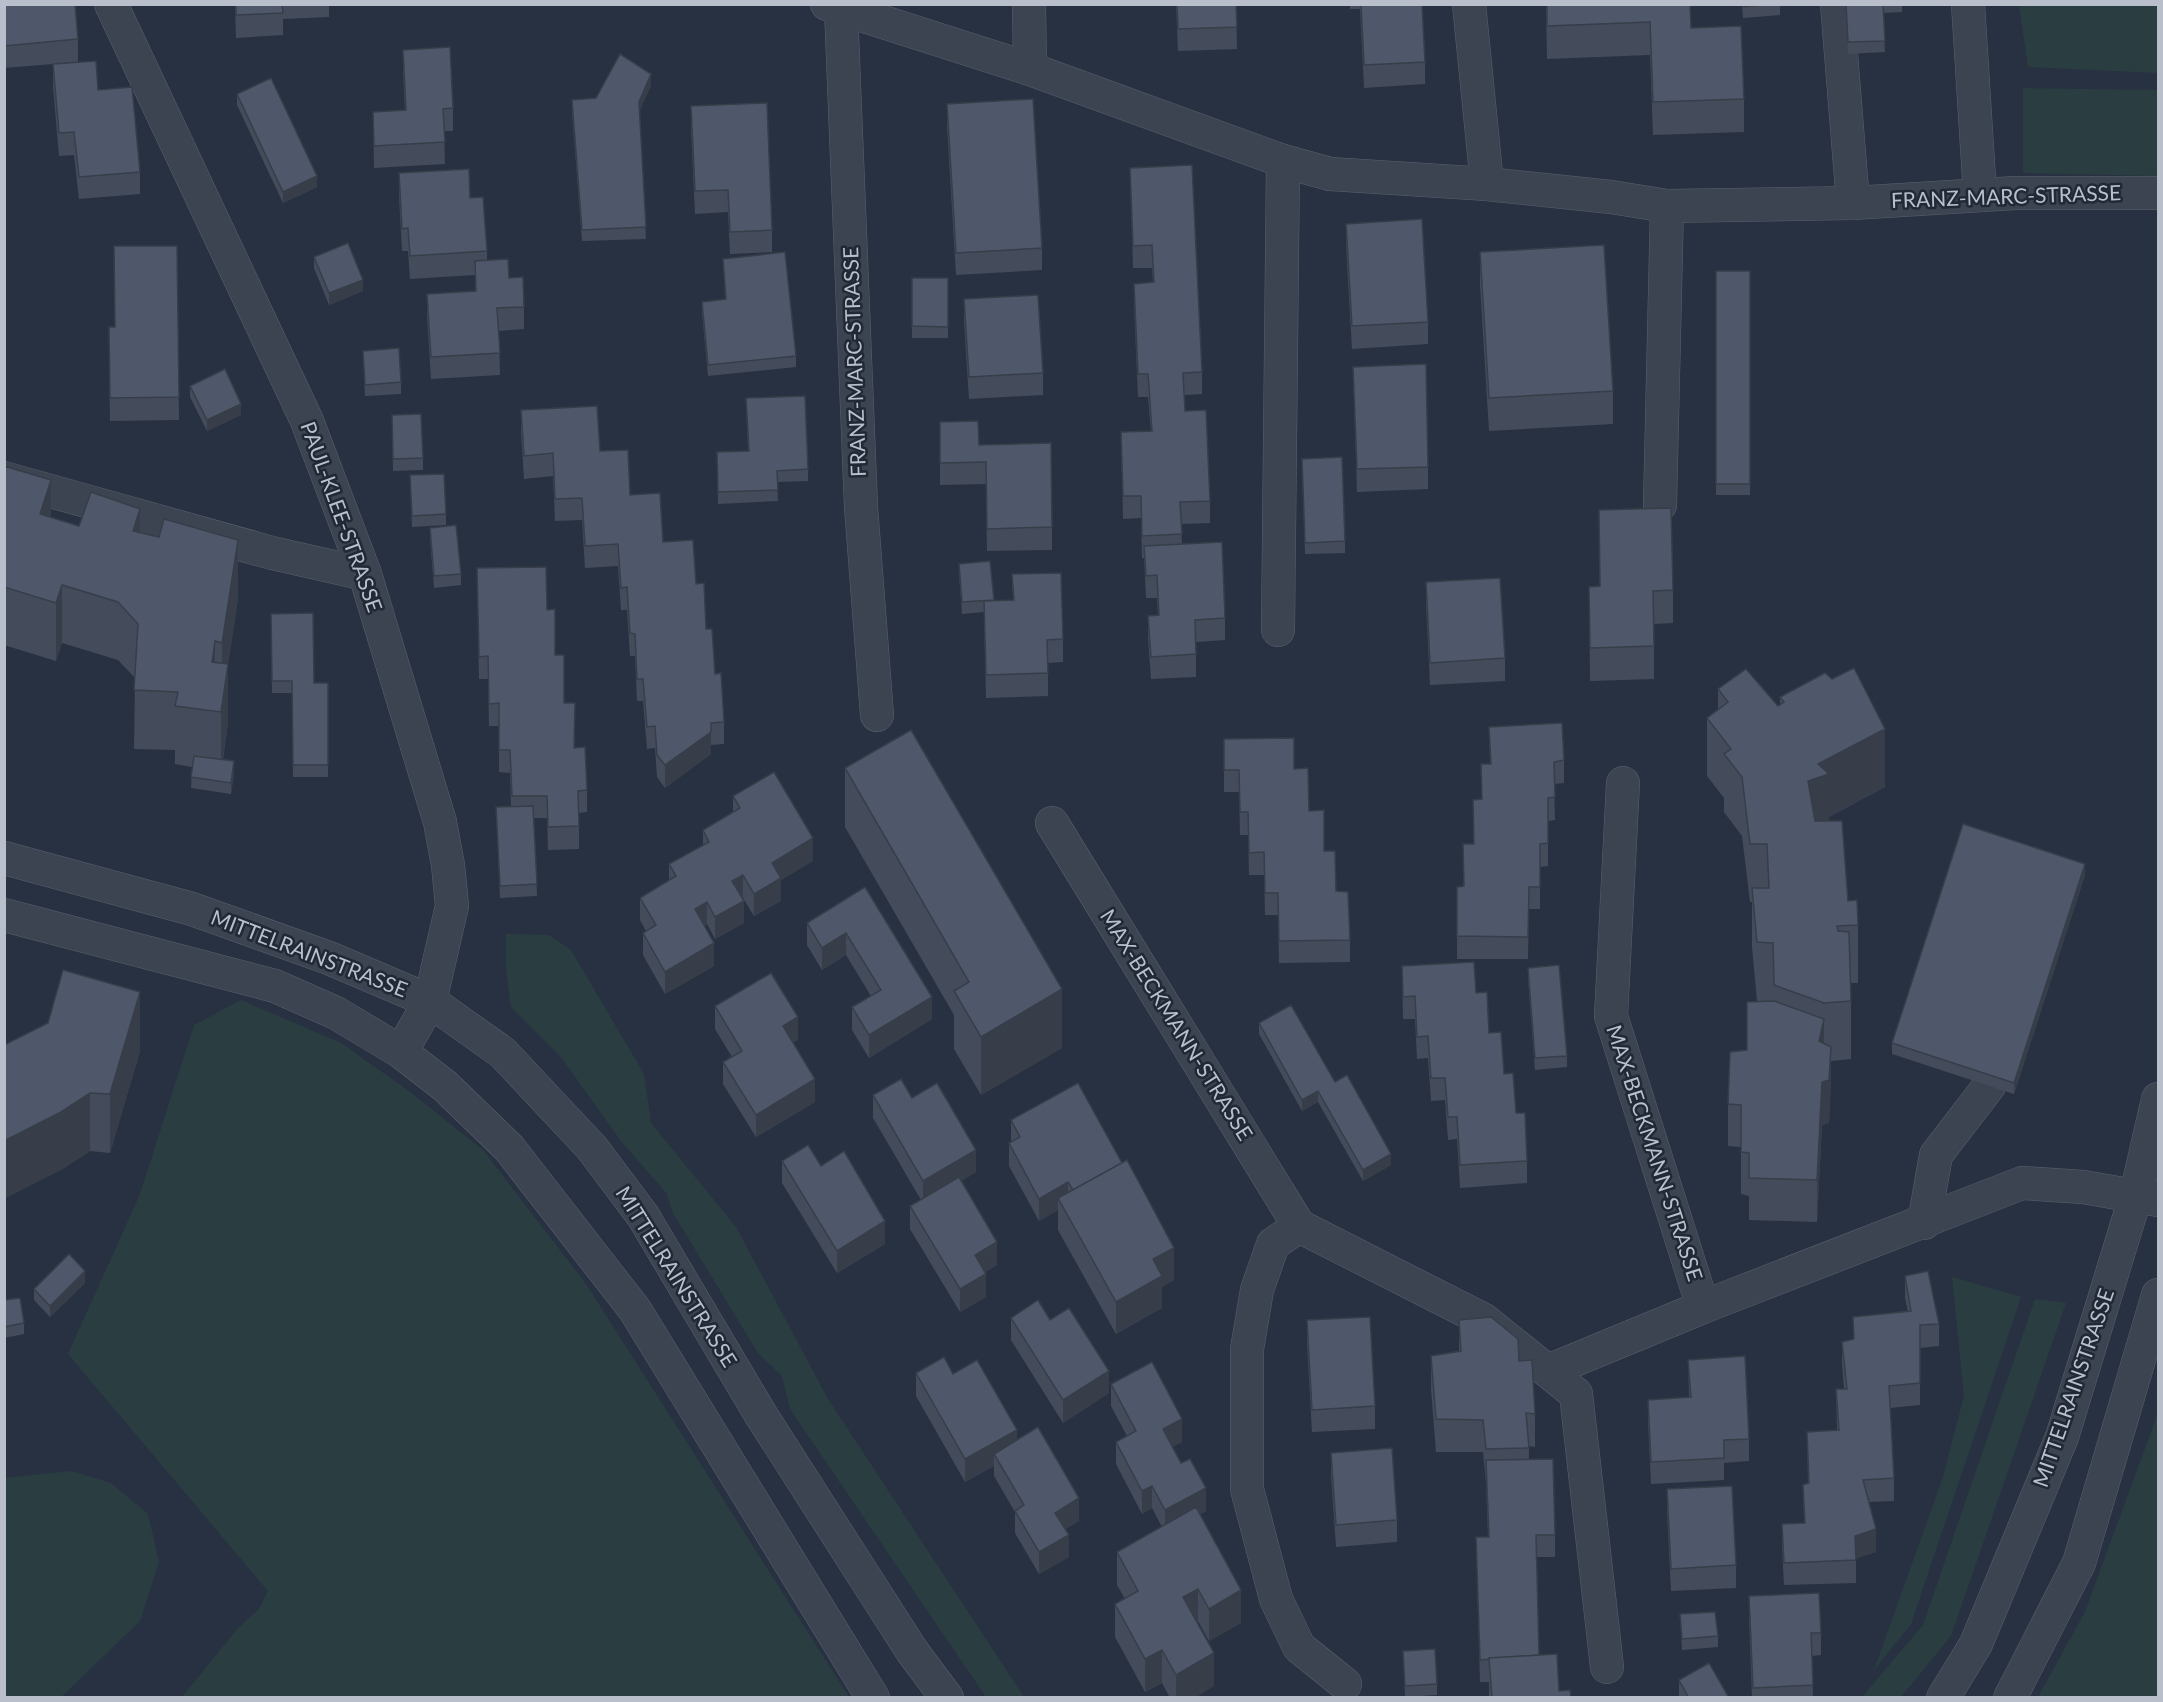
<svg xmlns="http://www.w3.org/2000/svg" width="2163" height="1702" font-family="Lato,sans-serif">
<rect width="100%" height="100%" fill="#283141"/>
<g fill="#2a3e42">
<path d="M2019 5H2158V73L2028 67Z"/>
<path d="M2023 88 2158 90V176L2023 173Z"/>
<path d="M506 934 549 935 571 950 644 1074 651 1123 736 1227 828 1399 1024 1697H986L790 1409 782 1376 758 1353 673 1213 667 1194 621 1141 561 1057 511 1007 506 970Z"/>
<path d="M241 1000 341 1043 413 1094 483 1150 586 1284 849 1697H182L239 1627 259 1609 268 1591 68 1354 140 1194 194 1025Z"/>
<path d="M1952 1277 2021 1297 1911 1624 1874 1670 1943 1477 1964 1396Z"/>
<path d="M2035 1299 2066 1303 1951 1636 1901 1697H1862L1923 1625Z"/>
<path d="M2158 1413V1697H2038L2085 1612Z"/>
<path d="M71 1471 111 1483 148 1514 159 1562 140 1621 61 1697H5V1478Z"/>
</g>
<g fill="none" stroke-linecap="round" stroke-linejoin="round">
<g stroke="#5a616e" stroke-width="34">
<g id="minor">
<path d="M111 4 307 421 365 574 440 822 448 865 452 906 430 1001 401 1052"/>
<path d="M827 4 1030 69 1283 161 1330 174 1487 184 1611 197 1667 206 1853 203 2015 193H2158"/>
<path d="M1029 4 1030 69"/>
<path d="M1469 4 1487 184"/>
<path d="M1837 4 1853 203"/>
<path d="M1968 4 1980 195"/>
<path d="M841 9 861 507 877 715"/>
<path d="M4 478 272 553 365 574"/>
<path d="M1660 505 1667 206"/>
<path d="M1278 630 1283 161"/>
<path d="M1623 783 1611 1016 1703 1307 2022 1183 2083 1187 2158 1200"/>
<path d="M1052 823 1299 1226 1484 1320 1576 1394 1607 1667"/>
<path d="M4 858 192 909 329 958 430 1001 503 1053 592 1148 643 1216 761 1415 912 1651 947 1698"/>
<path d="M4 915 275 986 336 1013 401 1052 445 1086 509 1148 635 1310 873 1698"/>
<path d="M1924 1223 1936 1155 1989 1086"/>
<path d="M1299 1226 1273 1244 1257 1290 1247 1349V1489L1276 1599 1299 1647 1345 1684"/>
<path d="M1548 1371 1703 1307"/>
<path d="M1943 1698 1976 1644 2062 1437 2136 1195 2158 1099"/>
<path d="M2010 1698 2079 1563 2158 1295"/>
</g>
</g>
<use href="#minor" stroke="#3c4451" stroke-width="33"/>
</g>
<g fill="#444c5b">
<path d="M4 4 78 39V62L4 68Z"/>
<path d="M235 4H329V17L283 19V35L236 38Z"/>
<path d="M1176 4H1236L1237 49 1178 51Z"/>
<path d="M1350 4H1422L1425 62V84L1364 88 1360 9H1350Z"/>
<path d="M1546 4H1690L1691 28 1744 99V132L1653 135 1650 55 1547 59Z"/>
<path d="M1742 4H1780V15L1743 18Z"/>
<path d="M1846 4H1902V12L1883 13 1885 52 1848 54Z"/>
<path d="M403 50 453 108V131H444L445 164 374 168 373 112 405 111 403 72Z"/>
<path d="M53 64 98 90 140 172V194L79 199 74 155 59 156 53 87Z"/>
<path d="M651 85 639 112 646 239 582 241 572 112V100L596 98Z"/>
<path d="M237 94 317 187 283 203 237 105Z"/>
<path d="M947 104 1042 248V270L956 275 947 126Z"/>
<path d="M691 106 772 230V252L730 254 728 212 695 214 691 129Z"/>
<path d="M1130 168 1202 372V394L1185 395V411L1210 501V523L1181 524 1182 544 1225 618V640L1196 642V677L1151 679 1148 638V616L1158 615 1157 598H1146L1144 558H1142L1141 518 1123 519 1121 432 1151 431 1148 397H1138L1134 306V284L1153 282 1152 268H1133Z"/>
<path d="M399 173 470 198 487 251V260L509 278 524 307V329L499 331 500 375 431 379 427 316V294L475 291V275L410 279 408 251H402L399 196Z"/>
<path d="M1346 224 1428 322V344L1352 349 1346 246Z"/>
<path d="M177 246 179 420 110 421 109 350 115 327Z"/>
<path d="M1480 252 1613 391V424L1489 431 1480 285Z"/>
<path d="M314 257 363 291 329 305 314 268Z"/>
<path d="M723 259 796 356V367L708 376 702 313V302L725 300Z"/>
<rect x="1716" y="271" width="34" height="224"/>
<rect x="912" y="278" width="36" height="60"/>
<path d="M964 299 1043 373V395L969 399 964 322Z"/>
<path d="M363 351 401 382V394L365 396Z"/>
<path d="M1353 367 1428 467V489L1357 492Z"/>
<path d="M190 386 241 415 207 431 190 397Z"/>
<path d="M746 398 808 469V481L777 482 778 501 718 504 717 452 748 451Z"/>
<path d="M521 410 600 451 663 542 696 584 706 629 724 722V744L711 745V754L665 788 657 777 655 748 647 749 643 701H637L635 656H630L627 610H621L618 566 585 568 582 520 555 521 553 476 524 479 521 433Z"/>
<path d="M940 422 979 445 1052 527V550L987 551 986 484 940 485Z"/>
<path d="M392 427 423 458V470L393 471Z"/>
<path d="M4 466 51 517 79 526 140 532 238 599 228 664V722L223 760 234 773 231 794 191 788 192 767 175 764V750L134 749 135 678 118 660 62 643 56 661 4 645Z"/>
<path d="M1302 470 1345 541V553L1305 554Z"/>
<path d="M410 475 446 514V525L412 527Z"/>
<path d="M1599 510 1673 590V623L1654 624V679L1590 681 1589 587 1600 586Z"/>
<path d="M430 528 461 574V585L434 588 430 539Z"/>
<path d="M959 564 994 601 1013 600 1012 574 1063 639V662L1048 663V696L986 698 984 612 962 614 959 575Z"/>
<path d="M477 568 547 610 564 703 575 725V748L587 790V812L579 813V849L548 850 547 818H534L537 896 500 898 496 807H511L510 773 499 772V726H489L488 679H479Z"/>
<path d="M1426 582 1505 658V681L1430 685 1426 605Z"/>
<path d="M271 614 314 683H328V777H293L292 693H272Z"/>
<path d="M1718 689 1778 706 1780 704V697L1885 787 1829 817V821L1848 901 1858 925V983H1851V1059L1831 1061 1829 1123 1822 1125 1817 1222 1749 1220V1196L1741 1194V1147L1728 1146V1104L1747 1050 1769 1001H1757L1752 947V902H1750L1742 836 1724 812V798L1707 776V718L1718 710Z"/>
<path d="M1489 727 1564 760V783L1554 784 1555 820 1548 821V866L1540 867V909H1529L1528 959H1457V887L1463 886 1473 844V800L1482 799 1481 764H1490Z"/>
<path d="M1224 739 1294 769 1324 851 1336 891 1350 940V962L1279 963 1278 915H1265L1264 875H1249L1248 835H1240L1239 792H1224Z"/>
<path d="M845 768 1062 1048 981 1095 954 1049V1015L845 827Z"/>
<path d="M733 796 813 861 781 880V901L754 916 743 898H742L744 923 715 939 707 924 705 926 714 966 665 994 643 955V933L646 931 640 920V898L669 880V864L703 846V830L733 813Z"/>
<path d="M2085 875 2014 1094 1892 1054V1043Z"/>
<path d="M865 887 932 1019 869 1058 852 1030V1007L871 996 846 955 822 970 807 945V923Z"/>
<path d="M1402 966 1476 993 1489 1033 1504 1074 1516 1113 1527 1161V1183L1460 1188 1457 1139 1448 1140 1445 1100 1431 1101 1428 1058 1417 1059 1415 1019H1403Z"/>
<path d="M1528 968 1567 1056V1067L1535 1070 1528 979Z"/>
<path d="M715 1006 798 1040 793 1042 815 1102 756 1137 723 1084V1062L732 1057 715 1029Z"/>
<path d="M1259 1023 1335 1082 1391 1165 1363 1181 1318 1102 1302 1111 1259 1034Z"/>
<path d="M4 1045 140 1051 110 1153 90 1151 61 1170Z"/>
<path d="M873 1095 912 1098 976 1172 961 1181 997 1265 985 1272 986 1297 960 1312 910 1229V1206L921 1200 873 1118Z"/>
<path d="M1011 1120 1174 1280 1162 1287V1308L1116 1334 1058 1230V1210L1039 1221 1009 1166V1143L1011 1142Z"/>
<path d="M782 1161 885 1244 837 1273 782 1183Z"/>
<path d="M1905 1276 1939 1324V1346L1920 1348V1405L1890 1408 1894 1478V1501L1869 1502 1876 1552 1856 1558V1583L1784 1585 1782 1547V1524L1804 1523 1803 1485 1808 1483 1807 1432 1837 1430 1836 1389H1844L1842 1364V1342L1853 1339V1317L1908 1312 1905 1298Z"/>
<path d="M85 1283 50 1317 34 1300V1289Z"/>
<path d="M4 1300 24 1323V1334L4 1338Z"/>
<path d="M1011 1318 1109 1393 1063 1423 1011 1340Z"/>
<path d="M1307 1320 1375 1406V1429L1312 1432 1307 1343Z"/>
<path d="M1459 1320 1519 1361 1535 1414V1447L1529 1446V1459L1555 1535V1557H1537L1539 1655 1559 1691 1571 1698H1489V1682H1480L1476 1537H1488L1486 1482 1483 1452H1436L1431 1389V1356L1459 1351Z"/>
<path d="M1688 1360 1749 1439V1461L1724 1463V1480L1651 1484 1648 1422V1400L1689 1397Z"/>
<path d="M916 1373 953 1374 1017 1440 1079 1521 1065 1529 1069 1557 1039 1574 1015 1533V1512L994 1476V1466L965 1482 916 1396Z"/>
<path d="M1111 1384 1182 1442 1172 1447 1206 1511 1200 1514 1241 1623 1209 1641 1198 1621 1197 1622 1214 1686 1194 1698H1170L1162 1683 1145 1692 1115 1637V1604L1125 1599 1117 1585V1552L1162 1527 1152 1508 1142 1514 1116 1464V1442L1127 1436 1111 1406Z"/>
<path d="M1331 1453 1397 1520V1542L1336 1547 1331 1475Z"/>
<path d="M1667 1489 1736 1565V1588L1671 1591 1667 1512Z"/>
<path d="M1749 1596 1821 1633V1655L1812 1656 1813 1698H1752L1749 1618Z"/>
<path d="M1680 1614 1718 1636V1647L1682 1650Z"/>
<path d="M1403 1651 1437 1684V1695L1405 1697Z"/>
<path d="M1679 1680 1729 1698H1679Z"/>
</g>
<g fill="#373e4a">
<path d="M651 74V85L639 113V102Z"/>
<path d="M317 176V187L283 203V192Z"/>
<path d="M363 280V291L329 305V293Z"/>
<path d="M241 404V415L207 431V420Z"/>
<path d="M51 480V538L40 514Z"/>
<path d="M140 509V568L133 531Z"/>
<path d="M238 540V599L222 701V643Z"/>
<path d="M62 585V643L56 661V603Z"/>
<path d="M215 641V699L212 662Z"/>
<path d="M228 664V722L221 771V712Z"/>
<path d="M1885 729V787L1829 817V832L1808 839V781L1818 764Z"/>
<path d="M711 732V754L665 788V765Z"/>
<path d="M234 761V773L231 794V783Z"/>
<path d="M813 838V861L781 880V901L754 916V894L772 863Z"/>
<path d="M2085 864V875L2014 1094V1083Z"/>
<path d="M743 875V898L732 904V881Z"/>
<path d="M744 901V923L715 939V917Z"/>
<path d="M707 902V924L695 932V909Z"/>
<path d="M846 933V955L822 970V948Z"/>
<path d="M714 943V966L665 994V972Z"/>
<path d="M1062 989V1048L981 1095V1037Z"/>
<path d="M140 992V1051L110 1153V1094Z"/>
<path d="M932 997V1019L869 1058V1035Z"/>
<path d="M798 1017V1040L783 1048V1026Z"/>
<path d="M1824 1019V1062L1819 1041Z"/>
<path d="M1831 1047V1090L1829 1123 1822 1125 1817 1222V1180L1822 1082Z"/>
<path d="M815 1079V1102L756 1137V1115Z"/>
<path d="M1318 1091V1102L1302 1111V1100Z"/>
<path d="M90 1093V1151L61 1170 4 1199V1141Z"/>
<path d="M976 1150V1172L923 1204V1181Z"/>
<path d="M1391 1154V1165L1363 1181V1170Z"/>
<path d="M1068 1182V1205L1058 1198V1210L1039 1221V1199Z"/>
<path d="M885 1221V1244L837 1273V1251Z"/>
<path d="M997 1242V1265L975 1278V1255Z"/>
<path d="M1174 1248V1280L1162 1287V1308L1116 1334V1302L1153 1259Z"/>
<path d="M85 1271V1283L50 1317V1306Z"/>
<path d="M986 1274V1297L960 1312V1289Z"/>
<path d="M1109 1371V1393L1063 1423V1400Z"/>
<path d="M1182 1419V1442L1163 1452V1429Z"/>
<path d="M1017 1430V1453L994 1454V1466L965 1482V1459Z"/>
<path d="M1152 1486V1508L1142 1514V1491Z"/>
<path d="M1206 1488V1511L1165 1532V1510Z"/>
<path d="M1079 1498V1521L1055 1535V1513Z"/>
<path d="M1876 1529V1552L1855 1559V1536Z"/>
<path d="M1069 1535V1557L1039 1574V1552Z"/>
<path d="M1198 1589V1621L1183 1630V1597Z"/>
<path d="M1241 1590V1623L1209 1641V1609Z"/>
<path d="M1162 1650V1683L1145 1692V1659Z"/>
<path d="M1214 1653V1686L1194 1698H1176V1675Z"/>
</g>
<g fill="#4f586a" stroke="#373e4a" stroke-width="1.5">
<path d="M4 4H75L78 39 4 46Z"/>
<path d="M236 4H282L283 13 236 15Z"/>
<path d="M1177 4H1236L1237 27 1178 29Z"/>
<path d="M1361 4H1422L1425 62 1364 65Z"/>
<path d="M1547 4H1690L1691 28 1741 26 1744 99 1653 102 1650 22 1547 26Z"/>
<path d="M1743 4H1774L1743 7Z"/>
<path d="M1846 4H1883L1885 41 1848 42Z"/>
<path d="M450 47 453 108 443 109 445 142 374 146 373 112 406 110 403 50Z"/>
<path d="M620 54 651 74 639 102 646 227 582 230 572 100 596 98Z"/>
<path d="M96 61 98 90 132 87 140 172 79 177 74 132 59 133 53 64Z"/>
<path d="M271 78 317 176 283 192 237 94Z"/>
<path d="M1033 99 1042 248 956 253 947 104Z"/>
<path d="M767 103 772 230 730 232 728 190 695 191 691 106Z"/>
<path d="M1192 165 1202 372 1183 373 1185 411 1206 410 1210 501 1180 502 1182 534 1142 536 1141 496H1123L1121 432 1152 431 1148 374H1138L1134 284 1154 282 1152 245 1133 246 1130 168Z"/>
<path d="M469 169 470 198 483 197 487 251 410 256 408 228 402 229 399 173Z"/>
<path d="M1422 219 1428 322 1352 326 1346 224Z"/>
<path d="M348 243 363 280 329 293 314 257Z"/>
<path d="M1604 245 1613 391 1489 398 1480 252Z"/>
<path d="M114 246H177L179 397 110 398 109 327H115Z"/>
<path d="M785 252 796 356 708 365 702 302 726 299 723 259Z"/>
<path d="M508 259 509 278 523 277 524 307 497 308 500 353 431 357 427 294 476 291 475 261Z"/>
<rect x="1716" y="271" width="34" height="213"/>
<path d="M912 278H948V327L912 326Z"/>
<path d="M1038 295 1043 373 969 377 964 299Z"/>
<path d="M399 348 401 382 365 385 363 351Z"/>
<path d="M1426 364 1428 467 1357 469 1353 367Z"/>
<path d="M225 369 241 404 207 420 190 386Z"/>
<path d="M805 396 808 469 777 471 778 490 718 492 717 452 749 451 746 398Z"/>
<path d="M597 406 600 451 628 450 630 495 660 493 663 542 693 540 696 584 704 583 706 629H712L715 674 721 673 724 722 711 723V732L665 765 657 755 655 726 647 727 643 679H637L635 634 630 633 627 587 621 588 618 544 585 546 582 498 555 499 553 453 524 456 521 410Z"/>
<path d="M421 414 423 458 393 459 392 415Z"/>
<path d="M978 421 979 445 1051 443 1052 527 987 529 986 462 940 463V422Z"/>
<path d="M1342 457 1345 541 1305 543 1302 459Z"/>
<path d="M4 466 51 480 40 514 79 526 91 492 140 509 133 531 159 537 164 519 238 540 222 643 215 641 212 662 228 664 221 712 175 706 178 692 134 690 138 624 118 602 62 585 56 603 4 587Z"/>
<path d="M444 474 446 514 412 516 410 475Z"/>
<path d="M1671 508 1673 590 1653 591 1654 646 1590 648 1589 587 1600 586 1599 510Z"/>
<path d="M456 525 461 574 434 576 430 528Z"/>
<path d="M1222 542 1225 618 1195 620 1196 654 1151 657 1148 616 1159 615 1157 575 1146 576 1144 546Z"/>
<path d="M990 561 994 600 962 602 959 564Z"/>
<path d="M546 567 547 610 555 609V655H564V703H575L574 748 585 747 587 790 578 791 579 826 548 827 547 796H512L510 750H499V703L489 704 488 656 479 657 477 568Z"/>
<path d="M1061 573 1063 639 1047 640 1048 673 986 675 984 601 1014 600 1012 574Z"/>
<path d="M1500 578 1505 658 1430 663 1426 582Z"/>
<path d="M313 613 314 683H328V765H293L292 681H272L271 614Z"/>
<path d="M1854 668 1885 729 1818 764 1829 774 1808 781 1815 821H1842L1848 901 1857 900 1858 925 1837 926 1838 931 1849 932 1851 1001 1824 1003 1774 985 1773 943 1757 942 1752 888H1769L1767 844H1750L1742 777 1724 754 1731 749 1707 718 1728 702 1718 689 1746 669 1778 706 1784 702 1780 697 1825 673 1832 679Z"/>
<path d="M1562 723 1564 760 1554 762 1555 797 1548 798V843L1540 844V887H1529L1528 937 1457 936V887L1464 886 1463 844H1474L1473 800 1482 799 1481 764H1491L1489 727Z"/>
<path d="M911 730 1062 989 981 1037 954 991 969 982 845 768Z"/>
<path d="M1294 738V769L1308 768 1309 811 1324 810V851H1335L1336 891 1348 892 1350 940 1279 941 1278 893H1265L1264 852 1249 853 1248 812H1240L1239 770H1224V739Z"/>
<path d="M194 756 234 761 231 783 191 777Z"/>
<path d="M774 772 813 838 772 863 781 878 754 894 743 875 732 881 744 901 715 917 707 902 695 909 714 943 665 972 643 933 656 925 640 898 676 876 669 864 709 842 703 830 740 808 733 796Z"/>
<path d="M533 806 537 884 500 886 496 807Z"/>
<path d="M1963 824 2085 864 2014 1083 1892 1043Z"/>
<path d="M865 887 932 997 869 1035 852 1007 881 990 846 933 822 948 807 923Z"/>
<path d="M1474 962 1476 993 1487 992 1489 1033 1501 1032 1504 1074 1513 1073 1516 1113H1525L1527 1161 1460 1165 1457 1117H1448L1445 1078H1431L1428 1036 1417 1037 1415 996 1403 997 1402 966Z"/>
<path d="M1559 965 1567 1056 1535 1058 1528 968Z"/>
<path d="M63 970 140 992 110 1094 90 1093 61 1112 4 1141V1045L48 1023Z"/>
<path d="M771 973 798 1017 783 1026 815 1079 756 1115 723 1062 742 1051 715 1006Z"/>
<path d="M1774 1001 1824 1019 1819 1041 1831 1047 1829 1080 1822 1082 1817 1180 1749 1178V1153L1741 1152V1105L1728 1104 1730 1052 1747 1050V1002Z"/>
<path d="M1291 1005 1335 1082 1347 1075 1391 1154 1363 1170 1318 1091 1302 1100 1259 1023Z"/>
<path d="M901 1079 912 1098 937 1083 976 1150 923 1181 873 1095Z"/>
<path d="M1078 1083 1122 1163 1073 1190 1068 1182 1039 1199 1009 1143 1020 1137 1011 1120Z"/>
<path d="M808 1145 821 1166 844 1151 885 1221 837 1251 782 1161Z"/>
<path d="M1127 1160 1174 1248 1153 1259 1162 1276 1116 1302 1058 1198Z"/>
<path d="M959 1177 997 1242 975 1255 986 1274 960 1289 910 1206Z"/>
<path d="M69 1254 85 1271 50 1306 34 1289Z"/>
<path d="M1928 1271 1939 1324 1920 1325V1383L1889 1386 1894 1478 1863 1480 1876 1529 1855 1536 1856 1560 1784 1563 1782 1524 1805 1523 1803 1485 1809 1483 1807 1432 1839 1430 1836 1389H1847L1842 1342 1854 1339 1853 1317 1911 1311 1905 1276Z"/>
<path d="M20 1298 24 1323 4 1327V1300Z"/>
<path d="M1038 1300 1050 1320 1069 1308 1109 1371 1063 1400 1011 1318Z"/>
<path d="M1370 1317 1375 1406 1312 1410 1307 1320Z"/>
<path d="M1491 1317 1518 1339 1519 1361 1532 1360 1535 1414 1526 1413 1529 1448 1486 1449 1483 1420 1436 1419 1431 1356 1461 1351 1459 1320Z"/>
<path d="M1745 1356 1749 1439 1724 1440V1458L1651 1462 1648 1400 1691 1397 1688 1360Z"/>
<path d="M944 1357 953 1374 977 1360 1017 1430 965 1459 916 1373Z"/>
<path d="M1152 1362 1182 1419 1163 1429 1181 1463 1190 1459 1206 1488 1165 1510 1152 1486 1142 1491 1116 1442 1136 1431 1111 1384Z"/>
<path d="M1038 1427 1079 1498 1055 1513 1069 1535 1039 1552 1015 1511 1024 1505 994 1454Z"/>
<path d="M1392 1448 1397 1520 1336 1525 1331 1453Z"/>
<path d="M1553 1459 1555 1535H1536L1539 1655 1480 1660 1476 1537H1489L1486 1460Z"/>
<path d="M1732 1486 1736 1565 1671 1569 1667 1489Z"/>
<path d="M1196 1507 1241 1590 1209 1609 1198 1589 1183 1597 1214 1653 1176 1675 1162 1650 1145 1659 1115 1604 1138 1591 1117 1552Z"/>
<path d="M1819 1593 1821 1633H1811L1813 1685 1753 1688 1749 1596Z"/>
<path d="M1715 1612 1718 1636 1682 1639 1680 1614Z"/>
<path d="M1435 1649 1437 1684 1405 1686 1403 1651Z"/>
<path d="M1557 1654 1559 1691 1570 1690 1571 1698H1492L1489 1658Z"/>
<path d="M1709 1663 1729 1698H1689L1679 1680Z"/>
</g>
<g text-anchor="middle" stroke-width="5" stroke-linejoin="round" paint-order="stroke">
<g font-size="21" fill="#b9bfcb" stroke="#212836">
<text transform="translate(2006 197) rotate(-2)" y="7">FRANZ-MARC-STRASSE</text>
<text transform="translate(855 362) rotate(-92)" y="7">FRANZ-MARC-STRASSE</text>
<text transform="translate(341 517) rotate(70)" y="7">PAUL-KLEE-STRASSE</text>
<text transform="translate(309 954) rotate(21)" y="7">MITTELRAINSTRASSE</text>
<text transform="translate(1176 1025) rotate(58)" y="7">MAX-BECKMANN-STRASSE</text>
<text transform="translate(1654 1153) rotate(72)" y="7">MAX-BECKMANN-STRASSE</text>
<text transform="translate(676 1277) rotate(58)" y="7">MITTELRAINSTRASSE</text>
<text transform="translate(2074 1388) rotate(-71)" y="7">MITTELRAINSTRASSE</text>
</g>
</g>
<rect width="2163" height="1702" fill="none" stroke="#b9bfcb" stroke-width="12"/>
</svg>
